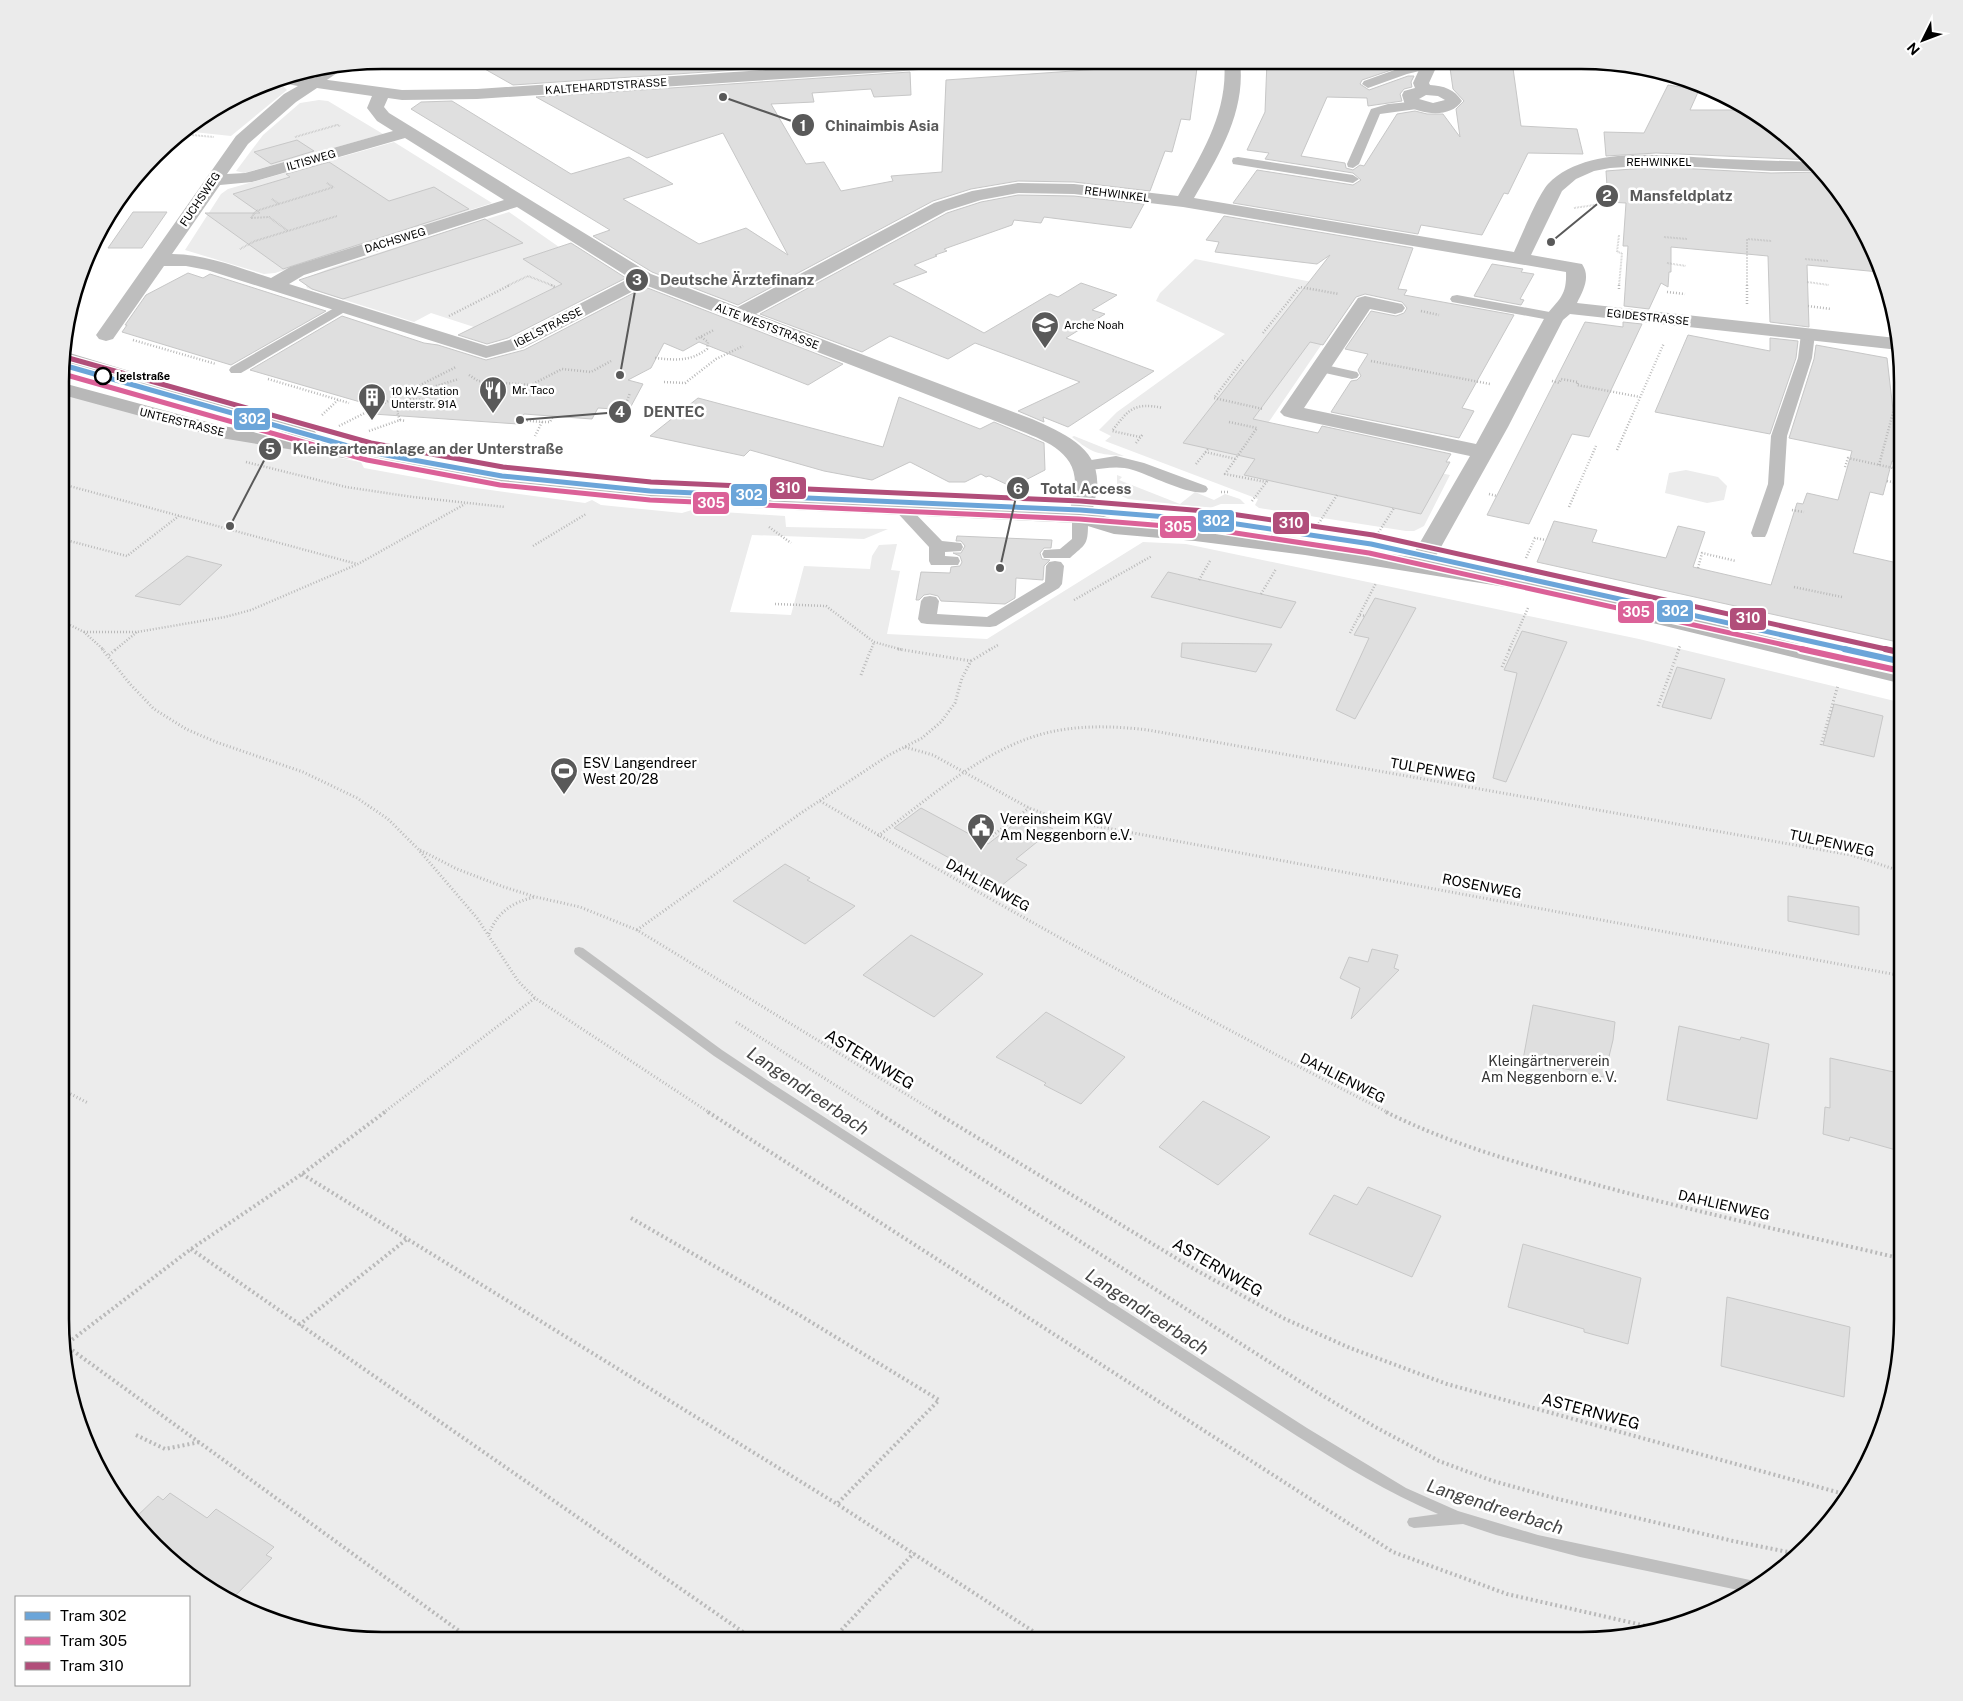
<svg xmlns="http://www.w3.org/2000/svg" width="1963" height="1701" font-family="'Public Sans',sans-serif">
<rect width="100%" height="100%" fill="#fff"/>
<g fill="#ececec">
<path d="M266 84 283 86 287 90 231 136 184 131Z"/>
<path d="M319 100 328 101 383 134 244 173 236 171 263 135 300 103Z"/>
<path d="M394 142 492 203 275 273 264 274 185 250 221 194 228 189Z"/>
<path d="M509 212 559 247 526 258 539 270 557 281 564 283 474 327 431 313 414 322 307 288 305 282 311 276 333 267Z"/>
<path d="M1195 259 1358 291 1260 435 1450 475 1424 526 1414 531H1406L1259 508 1255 505 1258 499 1105 441 1111 436 1099 430 1117 412 1225 334 1156 301 1160 293Z"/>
<path d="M63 393 210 434 361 462 364 468 469 487 585 503 592 500 601 505 682 513 692 510 785 516 786 527 888 529 864 539 752 535 730 612 791 615 804 566 870 569 872 556 879 545 897 544 891 570 900 571 887 634 987 639 1143 542 1186 544 1639 639 1903 703V1320L1878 1443 1809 1547 1705 1616 1603 1640 381 1641 258 1616 154 1547 85 1443 61 1341Z"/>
<path d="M1074 436 1124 456C1098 454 1093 454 1072 437Z"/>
<path d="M1686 470 1718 477 1727 486 1724 500 1707 503 1665 493 1669 473Z"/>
<path d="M1117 475 1122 477 1119 480 1180 504 1195 492 1214 500 1225 494 1240 499 1245 504H1221L1210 508 1128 499 1117 494Z"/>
<path d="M1151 520 1267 533 1385 552 1384 554 1149 525Z"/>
</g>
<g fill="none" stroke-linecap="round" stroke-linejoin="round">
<path fill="#bfbfbf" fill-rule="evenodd" d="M579 947 583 948 722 1050 776 1086 1307 1428 1406 1488 1458 1511 1538 1535 1750 1580 1755 1583 1743 1591 1580 1557 1496 1535 1463 1524 1414 1528 1409 1526 1407 1522 1409 1518 1438 1514C1388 1493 1343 1465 1297 1436L768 1092 714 1056 575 954 574 951 575 948Z"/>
</g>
<g fill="#dfdfdf" stroke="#c7c7c7">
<path d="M545 60H884L513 85 483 68 546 64Z"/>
<path d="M1267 61H1403L1406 65 1362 80 1360 84 1369 90 1408 76H1414L1411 82 1412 87 1404 89 1400 94 1402 101 1368 106 1367 98 1327 97 1301 156 1345 163 1346 168 1353 170 1360 165 1364 166 1397 114 1415 111 1427 114H1443L1460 137 1456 109 1464 101 1453 89 1449 61H1512L1521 126 1577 129 1583 154 1528 153 1508 194 1504 193 1482 235 1421 225 1418 234 1233 203 1257 170 1353 185 1361 180 1353 173 1265 159 1269 153 1247 150 1265 112Z"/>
<path d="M1185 63V67L1197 68 1190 120 1181 119 1172 152 1165 151 1150 191 1074 182 1018 181 971 189 933 201 738 305 652 272 593 236 610 230 411 109 421 102 452 101 571 174 629 157 673 184 623 199 699 244 746 228 788 255 723 133 647 158 536 97 910 72 911 95 874 97 871 89 812 93 814 102 771 104 806 164 824 162 841 191 893 181 891 176 942 172 946 80Z"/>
<path d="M1668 85 1699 90 1690 110H1747L1809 154 1813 160 1656 153 1606 156 1604 132 1644 133Z"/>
<path d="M297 140 314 151 271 164 254 152Z"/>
<path d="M329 162 389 201 434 187 469 209 283 269 205 213H260L233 194 290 177 286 174Z"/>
<path d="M1658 167 1771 173 1822 172 1870 240 1879 272 1807 265 1809 327 1770 322 1768 256 1671 247V272H1669L1668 287 1661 283 1649 309 1624 306 1628 246H1623L1626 203 1608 202 1606 171Z"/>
<path d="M1018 195 1074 196 1144 204 1131 228 1044 217 1041 223 1014 220 1012 225 944 249 947 251 935 255 937 256 914 265 927 272 893 284 984 333 1050 294 1058 297 1081 283 1117 295 1092 310 1105 314 1066 338 1154 371 1068 427 1043 417 1044 422 1018 411 1080 382 975 343 948 359 890 336 862 352 760 314 947 213 981 202Z"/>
<path d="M133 212H167L142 248H108Z"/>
<path d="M1224 216 1413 248 1398 289 1407 290 1404 295 1514 315 1462 408 1474 411 1459 438 1331 412 1351 381 1357 380 1361 376 1358 370 1368 354 1345 349 1371 311 1396 316 1404 313 1407 308 1402 302 1365 294 1356 297 1323 345 1310 342 1253 419 1318 433 1322 426 1451 454 1446 462H1450L1421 514 1244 475 1255 459 1183 443 1330 255 1317 264 1215 252 1219 242 1206 240Z"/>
<path d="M485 219 523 243 343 299 312 289 299 280Z"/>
<path d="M571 243 626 278 508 338 487 344 458 335 562 284 523 259Z"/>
<path d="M1492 264 1523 269 1521 272 1534 274 1520 299 1524 300 1521 305 1474 296Z"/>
<path d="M188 273 203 278 210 274 326 311 231 365 122 332 127 325H125L146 295Z"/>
<path d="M645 287 843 364 808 385 699 342 683 351 664 343 651 368 628 380 643 384 629 410 598 408 592 419 524 414 518 424 373 414 381 408 250 370 342 316 424 343 438 345 486 360 524 350Z"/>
<path d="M1585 322 1623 327V322L1642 324 1589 437 1572 434 1529 524 1487 515Z"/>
<path d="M1688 335 1770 351V338L1798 341 1796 358 1770 434 1655 412Z"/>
<path d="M1816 345 1887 358 1899 462 1892 461 1883 495 1870 492 1853 553 1902 564V643L1537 562 1554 521 1597 530 1592 542 1666 558 1678 526 1705 532 1693 567 1771 585 1797 503 1803 504 1807 493 1838 500 1852 451 1789 438 1814 359Z"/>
<path d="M899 397 980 429 994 422 1044 443 1045 470 1016 485H1008L989 476 986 477 981 474 965 482H949L910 462 872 480 824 471 750 450 744 456 650 436 698 398 883 447Z"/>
<path d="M957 536 1052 540 1051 548H1044L1040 553 1042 559 1050 560 1044 566 1043 580 1016 578 1015 598 1005 604 941 601 938 596 930 594 924 595 919 600H916L921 572 950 573 951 567 960 566 962 562 960 556 953 553H961L965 546 961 541H956Z"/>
<path d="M187 556 222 565 180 605 135 596Z"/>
<path d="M1168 572 1261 594 1296 602 1281 628 1151 597Z"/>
<path d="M1375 598 1416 608 1355 719 1336 710 1369 638 1354 635Z"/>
<path d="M1522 631 1567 642 1506 782 1493 778 1517 673 1504 670Z"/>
<path d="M1182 643 1272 644 1256 672 1181 657Z"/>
<path d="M1677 667 1725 679 1711 719 1662 707Z"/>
<path d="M1834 704 1883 716 1874 757 1823 745Z"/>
<path d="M921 808 988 844 1026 815 1053 829 1016 859 1027 865 1001 886 894 828Z"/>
<path d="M785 864 810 878 807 880 855 906 805 944 733 901Z"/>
<path d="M1788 896 1859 907V935L1788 921Z"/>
<path d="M911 935 983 974 934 1017 863 975Z"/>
<path d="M1372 949 1398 955 1394 968 1399 970 1351 1019 1360 988 1340 978 1349 957 1368 962Z"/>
<path d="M1533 1005 1615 1022 1613 1040 1604 1077 1523 1060Z"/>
<path d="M1046 1012 1125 1057 1081 1104 1044 1085 1046 1083 996 1057Z"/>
<path d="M1679 1026 1740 1040 1741 1037 1769 1044 1757 1119 1667 1100Z"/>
<path d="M1830 1058 1903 1074V1152L1850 1137 1849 1141 1823 1134 1825 1107 1830 1108Z"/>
<path d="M1203 1101 1270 1137 1218 1185 1159 1147Z"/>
<path d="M1368 1187 1441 1216 1412 1277 1309 1234 1334 1195 1357 1205Z"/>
<path d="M1523 1244 1641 1278 1628 1344 1584 1332V1329L1508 1307Z"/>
<path d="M1727 1297 1850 1327 1844 1397 1721 1366Z"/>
<path d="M170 1493 207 1518 216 1509 274 1547 266 1555 272 1558 232 1599 154 1547 135 1518 158 1496 163 1500Z"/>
</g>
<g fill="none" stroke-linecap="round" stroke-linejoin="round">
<g stroke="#b9b9b9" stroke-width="2" stroke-dasharray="0.5 1" stroke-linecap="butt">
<path d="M180 134 214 137"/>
<path d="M295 137 337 125 340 126"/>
<path d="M327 183 333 187"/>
<path d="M272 199 279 204"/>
<path d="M1574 208 1601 204"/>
<path d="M251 218 256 211 334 187"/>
<path d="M251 218 269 217 288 231"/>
<path d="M1619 235 1617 252 1622 253 1619 286"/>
<path d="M1664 237 1687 239"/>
<path d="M240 249 255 241 337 216"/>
<path d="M1805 259 1828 261"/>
<path d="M1667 263 1686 266"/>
<path d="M1807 282 1829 285"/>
<path d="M507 286 528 276 554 286"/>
<path d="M1747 286V239L1772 241"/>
</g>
<g stroke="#b9b9b9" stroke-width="2.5" stroke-dasharray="1 2" stroke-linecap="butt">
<path d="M551 285 555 287"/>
<path d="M1747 285V305"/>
<path d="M1619 289V285"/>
<path d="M1667 292 1685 294"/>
<path d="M1808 306 1831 309"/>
<path d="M1421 311 1439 315"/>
<path d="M449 316 510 285"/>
<path d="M1263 333 1300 287 1339 294"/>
<path d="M696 339 714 330"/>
<path d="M133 340 216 364"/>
<path d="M655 358C675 360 690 362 707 349L708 342 701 337"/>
<path d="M1243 360 1214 398 1263 409"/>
<path d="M1371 361 1490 384"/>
<path d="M469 375 478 381 531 385 562 369 591 372 611 361"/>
<path d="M268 379 349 403"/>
<path d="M1552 381 1559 383 1561 379 1578 382 1577 385 1640 397"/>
<path d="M664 382 685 383 716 359 743 346"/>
<path d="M407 399 424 400"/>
<path d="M623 412 630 393"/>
<path d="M322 415 338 400"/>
<path d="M400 420 397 412 406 399 433 387 459 379"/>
<path d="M521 420 542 422 535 436"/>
<path d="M542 422H550L553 416"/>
<path d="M1229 422 1257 428 1225 474 1266 482"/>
<path d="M339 426 456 367"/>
<path d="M369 431 400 420 406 421"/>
<path d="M1140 437 1112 431C1129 409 1134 402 1163 408"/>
<path d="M1136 443 1143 434"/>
<path d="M1617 450 1664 343"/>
<path d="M1205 452 1236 459"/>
<path d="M246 462 346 487 413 497 505 507"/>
<path d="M1196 464 1208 449"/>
<path d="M1879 465 1902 379"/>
<path d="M1845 467 1848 458 1902 470"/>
<path d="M1887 481 1902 484"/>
<path d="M62 484 357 564"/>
<path d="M1221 492H1230"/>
<path d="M1489 494 1497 496"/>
<path d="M1252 501 1268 480"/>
<path d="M1569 507 1596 446"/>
<path d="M1792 510 1804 512"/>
<path d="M1317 526 1337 495"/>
<path d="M769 527 791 543"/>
<path d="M1377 535 1394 508"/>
<path d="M62 539 127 556 180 515"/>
<path d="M533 546 586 514"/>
<path d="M1526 558 1535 538 1546 540"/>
<path d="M1698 568 1702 553 1736 561"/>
<path d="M1199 580 1210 561"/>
<path d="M1794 587 1842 597"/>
<path d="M1261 594 1276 569"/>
<path d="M1074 600 1152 556"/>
<path d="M775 604 826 606 874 642 903 650"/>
<path d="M1360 615 1365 616"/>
<path d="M62 621 84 632 104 650"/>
<path d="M84 632H137L225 617 251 610 358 564 465 504"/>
<path d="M1350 633 1376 583"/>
<path d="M115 650 137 632"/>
<path d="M871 650 874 642"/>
<path d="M989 650 998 645"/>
<path d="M1509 650 1528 608"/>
<path d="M1678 650 1680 646"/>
</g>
<g stroke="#b9b9b9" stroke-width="3" stroke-dasharray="1 2.5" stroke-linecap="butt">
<path d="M102 649 130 684 154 709 186 729 216 742 303 772 357 798 388 819 418 849 477 918 518 981 535 998 710 1113"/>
<path d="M898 649 971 661"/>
<path d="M109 655 116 649"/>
<path d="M1502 667 1510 649"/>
<path d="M861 675 871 649"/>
<path d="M1658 706 1679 649"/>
<path d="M1821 745 1838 685"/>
<path d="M905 747 933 755 1029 808 1058 819 1903 976"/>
<path d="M820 801C1007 910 1196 1015 1389 1113"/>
<path d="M878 836C930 798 985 747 1050 732 1082 725 1115 726 1148 730L1851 855 1903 872"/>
<path d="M984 842 1029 808"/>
<path d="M420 850 457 869 504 887 536 897 580 907 637 930 937 1113"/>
<path d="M637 930 801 813 889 755 922 738 941 722 955 703 962 678 971 661 991 649"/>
<path d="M489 934C497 912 513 902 535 897"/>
<path d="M736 1022 879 1113"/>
<path d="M61 1089 88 1103"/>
<path d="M383 1113 535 998"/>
</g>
<g stroke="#b9b9b9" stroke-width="4" stroke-dasharray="2 3" stroke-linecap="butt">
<path d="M385 1112 302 1174 191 1249 65 1345 473 1641"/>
<path d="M708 1112 1393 1552 1507 1594 1655 1628"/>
<path d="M877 1112 1315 1391 1377 1428 1439 1461 1493 1481 1558 1499 1733 1541 1798 1554"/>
<path d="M935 1112 1194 1269 1283 1318 1350 1348 1447 1384 1844 1494"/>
<path d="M1386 1112C1454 1146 1528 1166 1601 1186 1701 1213 1802 1235 1903 1259"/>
<path d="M302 1174 837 1504 1048 1641"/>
<path d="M631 1218 801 1316 939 1400 837 1504"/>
<path d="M191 1249 756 1641"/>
<path d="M299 1325 407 1239"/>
<path d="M136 1435 165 1449 200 1442"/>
<path d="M831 1641 914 1553"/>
</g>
<g fill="#bebebe" fill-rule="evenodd">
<path d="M1428 62 1432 64 1434 66 1432 68 1407 74 1368 88 1362 84 1364 81 1400 68Z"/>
<path d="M344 66 343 69 318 86H310L308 83 328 69Z"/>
<path d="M1713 90 1723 93 1736 102 1712 99 1710 96Z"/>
<path d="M1420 101 1424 102 1426 105 1424 108 1380 114 1359 164 1353 168 1348 167 1347 164 1371 109 1388 104Z"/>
<path d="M1238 157 1353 175 1359 179 1353 183 1233 164 1232 161 1233 158Z"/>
<path d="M1457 295 1555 313 1560 314 1562 317 1560 320 1555 321 1452 302 1450 299 1452 296Z"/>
<path d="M343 303 348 304 350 307 348 310 241 373H231L229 370 231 367Z"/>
<path d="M1808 330 1813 331 1815 334 1812 358 1787 436 1784 484 1767 533 1765 537H1753L1751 533 1768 484 1771 436 1798 358 1801 334 1803 331Z"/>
<path d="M1321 364 1357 372 1359 375 1357 378 1352 379 1316 371 1314 368 1316 365Z"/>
<path d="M1116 456 1144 463 1206 486 1208 489 1206 492C1190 496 1150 475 1133 470 1112 463 1096 473 1079 468L1077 465 1079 462Z"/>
<path d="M900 502 906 504 942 541 961 543 963 547 961 551 945 552V556L958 557 960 561 958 565H931L929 561V547L892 507 894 504Z"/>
<path d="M1080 511 1086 513C1089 517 1088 519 1088 524 1088 546 1085 544 1070 558H1044L1042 554 1044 550 1060 549 1072 539V516L1074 513Z"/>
<path d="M1055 561 1061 562 1064 566 1062 584 1059 588 996 626 990 627 927 624 921 623 918 619 921 601 924 597 930 596 936 597 939 601 937 614 987 617 1045 582 1046 566 1049 562Z"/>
</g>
<g fill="#bebebe" fill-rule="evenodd">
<path d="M917 60H1003L1001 63 995 65 477 99 402 100 388 98 384 107 389 113 651 274 738 307 934 203 972 191 1018 183 1074 184 1178 196C1202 154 1229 111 1224 60L1240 61C1246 112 1219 155 1194 198L1514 252C1521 237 1538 195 1548 184 1587 143 1672 156 1723 159 1753 160 1784 161 1814 162L1821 171H1771L1658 165 1610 168 1594 171 1576 179 1562 191 1531 255 1582 264C1591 277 1583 291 1577 303L1896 338 1899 350 1570 314 1563 320 1508 427 1431 565 1427 570 1419 572 1411 570 1407 565 1470 456 1291 418 1284 416 1280 412 1358 298 1365 296 1402 304 1405 308 1402 312 1395 314 1370 309 1304 408 1476 444 1545 317C1558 299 1567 297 1566 272L1183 207 1074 194 1018 193 981 200 946 211 756 314 1032 419C1065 434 1105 449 1096 495 1094 503 1093 514 1088 521L1080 523 1072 521 1069 516C1070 506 1074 496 1075 486 1077 451 1043 440 1016 429L645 285 523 348 486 358 207 270 186 266H164L113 339 106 341 99 339 96 335 236 136 284 94 298 86 271 81 278 77 291 75 402 90 477 89ZM317 88 372 96 367 108 377 121 393 131 245 173 227 174 248 144 296 102ZM405 138 504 200 290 267 271 278C239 268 206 254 172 254L220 185 252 182ZM517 207 630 278 509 340 487 346 289 284 304 275Z"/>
<path d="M1423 61H1439L1429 83 1430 85C1444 86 1454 89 1462 101 1450 119 1421 114 1405 105L1402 95 1404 91 1415 88 1413 83ZM1426 95 1438 96 1445 100 1433 103 1419 99Z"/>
</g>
<path fill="#b8b8b8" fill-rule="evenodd" d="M63 351 256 409 313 428 316 433 313 438 307 439 512 474 663 490 1080 509 1117 520 1195 527 1305 541 1529 575 1625 598 1645 607 1903 669V684L1628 617 1609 608 1543 593 1305 555 1195 541 1114 534 1078 523 663 504 512 488 362 461 221 438 63 395V383L222 426 297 437 242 417 63 363Z"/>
<g stroke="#fff" stroke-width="8">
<path id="tram-1-far1" d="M63 365 369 452 502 476 650 491 1080 510 1217 521 1371 544 1850 650"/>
</g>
<g stroke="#fff" stroke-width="10">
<path id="tram-1" d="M1844 649 1903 662"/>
</g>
<g stroke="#fff" stroke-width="8">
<path id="tram-2-far1" d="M63 374 367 460 500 485 650 500 1079 519 1216 530 1369 553 1807 650"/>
</g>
<g stroke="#fff" stroke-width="10">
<path id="tram-2" d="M1801 649 1901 671"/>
</g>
<g stroke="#fff" stroke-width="8">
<path id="tram-3-far1" d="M65 357 371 443 503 467 651 482 1080 501 1218 512 1373 535 1890 650"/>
</g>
<g stroke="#fff" stroke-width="10">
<path id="tram-3" d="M1885 649 1903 653"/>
</g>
<use href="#tram-1-far1" stroke="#6ba5d9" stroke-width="5"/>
<use href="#tram-1" stroke="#6ba5d9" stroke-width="6"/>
<use href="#tram-2-far1" stroke="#db6198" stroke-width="5"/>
<use href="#tram-2" stroke="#db6198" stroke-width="6"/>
<use href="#tram-3-far1" stroke="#b14e7a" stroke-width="5"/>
<use href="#tram-3" stroke="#b14e7a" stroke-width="6"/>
</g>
<defs>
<g id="school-pin" transform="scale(1.4375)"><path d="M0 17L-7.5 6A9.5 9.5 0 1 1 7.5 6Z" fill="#595959" stroke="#fff"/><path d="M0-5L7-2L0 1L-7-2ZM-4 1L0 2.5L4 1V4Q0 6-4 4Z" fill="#fff"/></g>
<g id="restaurant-pin" transform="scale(1.4375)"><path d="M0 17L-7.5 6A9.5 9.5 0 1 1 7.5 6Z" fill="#595959" stroke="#fff"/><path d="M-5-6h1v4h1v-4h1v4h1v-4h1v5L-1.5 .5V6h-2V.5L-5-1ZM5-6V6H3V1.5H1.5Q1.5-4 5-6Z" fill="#fff"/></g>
<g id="building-pin" transform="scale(1.4375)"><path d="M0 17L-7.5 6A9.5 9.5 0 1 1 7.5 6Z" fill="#595959" stroke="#fff"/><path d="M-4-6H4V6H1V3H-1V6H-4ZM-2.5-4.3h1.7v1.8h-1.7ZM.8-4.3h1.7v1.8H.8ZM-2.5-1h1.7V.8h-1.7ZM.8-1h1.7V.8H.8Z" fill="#fff"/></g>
<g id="stadium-pin" transform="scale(1.4375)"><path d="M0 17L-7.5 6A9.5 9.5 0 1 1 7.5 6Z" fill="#595959" stroke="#fff"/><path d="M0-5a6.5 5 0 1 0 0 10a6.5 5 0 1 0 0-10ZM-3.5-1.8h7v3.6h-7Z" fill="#fff"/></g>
<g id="civic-pin" transform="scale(1.4375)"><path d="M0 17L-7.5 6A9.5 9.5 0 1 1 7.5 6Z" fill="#595959" stroke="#fff"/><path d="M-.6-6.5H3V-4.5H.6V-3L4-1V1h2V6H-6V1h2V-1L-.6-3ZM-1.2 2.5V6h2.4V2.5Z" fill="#fff"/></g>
</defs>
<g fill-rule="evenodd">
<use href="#school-pin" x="1045" y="325"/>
<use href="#restaurant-pin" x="493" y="390"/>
<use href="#building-pin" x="372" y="397"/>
<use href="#stadium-pin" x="564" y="771"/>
<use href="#civic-pin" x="981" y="827"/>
</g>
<circle fill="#fff" stroke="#000" stroke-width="2.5" cx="103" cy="376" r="8"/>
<g text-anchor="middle" stroke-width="5" stroke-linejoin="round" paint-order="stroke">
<g font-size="11" fill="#000" stroke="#fff">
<text transform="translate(606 86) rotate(-4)" y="4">KALTEHARDTSTRASSE</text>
<text transform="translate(311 160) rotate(-16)" y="4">ILTISWEG</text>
<text x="1659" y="166">REHWINKEL</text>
<text transform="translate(1117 194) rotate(7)" y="4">REHWINKEL</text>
<text transform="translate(200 199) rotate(-56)" y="4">FUCHSWEG</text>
<text transform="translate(395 240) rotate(-17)" y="4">DACHSWEG</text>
<text transform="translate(1648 317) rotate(6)" y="4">EGIDESTRASSE</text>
<text transform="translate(767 326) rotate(21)" y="4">ALTE WESTSTRASSE</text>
<text transform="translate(548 327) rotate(-27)" y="4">IGELSTRASSE</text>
<text transform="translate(182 422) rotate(14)" y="4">UNTERSTRASSE</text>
</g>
<g font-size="11" fill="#000" stroke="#fff" text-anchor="start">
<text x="1064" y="329">Arche Noah</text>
<text x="512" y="394">Mr. Taco</text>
<text x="391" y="395">10 kV-Station<tspan x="391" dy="13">Unterstr. 91A</tspan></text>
</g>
<g font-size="11" font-weight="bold" fill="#000" stroke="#fff" text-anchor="start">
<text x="116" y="380">Igelstraße</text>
</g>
<g font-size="14" fill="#000" stroke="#fff" text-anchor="start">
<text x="583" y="768">ESV Langendreer<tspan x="583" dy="16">West 20/28</tspan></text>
<text x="1000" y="824">Vereinsheim KGV<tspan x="1000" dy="16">Am Neggenborn e.V.</tspan></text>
</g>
<g font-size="14" fill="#000" stroke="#fff">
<text transform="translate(1433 770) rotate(10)" y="5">TULPENWEG</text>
<text transform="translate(1832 843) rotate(12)" y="5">TULPENWEG</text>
<text transform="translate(988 885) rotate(29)" y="5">DAHLIENWEG</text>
<text transform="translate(1482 886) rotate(11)" y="5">ROSENWEG</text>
<text transform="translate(1343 1078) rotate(27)" y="5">DAHLIENWEG</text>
<text transform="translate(1724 1205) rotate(13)" y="5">DAHLIENWEG</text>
</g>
<g font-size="14" fill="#333" stroke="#fff">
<text x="1549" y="1066">Kleingärtnerverein<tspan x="1549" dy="16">Am Neggenborn e. V.</tspan></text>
</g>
<g font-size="16" fill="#000" stroke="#fff">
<text transform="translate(870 1059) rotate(31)" y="6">ASTERNWEG</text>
<text transform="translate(1218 1267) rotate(30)" y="6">ASTERNWEG</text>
<text transform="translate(1591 1411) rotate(15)" y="6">ASTERNWEG</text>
</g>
<g font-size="18" font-style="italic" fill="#444" stroke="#fff">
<text transform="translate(808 1091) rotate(34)" y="6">Langendreerbach</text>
<text transform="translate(1147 1312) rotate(33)" y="6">Langendreerbach</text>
<text transform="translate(1495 1507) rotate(18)" y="6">Langendreerbach</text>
</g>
</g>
<path d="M0 0H1963V1701H0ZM382 69H1581A313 313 0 0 1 1894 382V1319A313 313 0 0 1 1581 1632H382A313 313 0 0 1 69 1319V382A313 313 0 0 1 382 69Z" fill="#ebebeb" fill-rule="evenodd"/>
<path fill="none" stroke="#000" stroke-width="2.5" d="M382 69H1581A313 313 0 0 1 1894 382V1319A313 313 0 0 1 1581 1632H382A313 313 0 0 1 69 1319V382A313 313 0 0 1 382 69Z"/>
<path fill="none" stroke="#595959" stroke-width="2" d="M723 97L803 125M1551 242L1607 196M620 375L637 280M520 420L620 412M230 526L270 449M1000 568L1018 488"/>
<g fill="#595959" stroke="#fff" stroke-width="2">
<circle cx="723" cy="97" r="5"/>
<circle cx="1551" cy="242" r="5"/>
<circle cx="620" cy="375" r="5"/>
<circle cx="520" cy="420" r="5"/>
<circle cx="230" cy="526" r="5"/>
<circle cx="1000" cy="568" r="5"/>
<circle cx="803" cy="125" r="12"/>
<circle cx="1607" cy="196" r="12"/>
<circle cx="637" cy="280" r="12"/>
<circle cx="620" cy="412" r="12"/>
<circle cx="270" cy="449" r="12"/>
<circle cx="1018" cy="488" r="12"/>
</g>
<g font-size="15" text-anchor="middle" font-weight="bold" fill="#fff">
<text x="803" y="131">1</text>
<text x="1607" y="201">2</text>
<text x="637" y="285">3</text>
<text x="620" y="417">4</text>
<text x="270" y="454">5</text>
<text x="1018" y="494">6</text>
</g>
<g font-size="15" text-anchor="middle" font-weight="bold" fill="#595959" stroke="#fff" stroke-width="5" stroke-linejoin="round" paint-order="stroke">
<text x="882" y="131">Chinaimbis Asia</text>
<text x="1681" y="201">Mansfeldplatz</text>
<text x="737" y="285">Deutsche Ärztefinanz</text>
<text x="674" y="417">DENTEC</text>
<text x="428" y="454">Kleingartenanlage an der Unterstraße</text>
<text x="1086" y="494">Total Access</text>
</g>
<g stroke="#fff" stroke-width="2">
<rect x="233" y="407" width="38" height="24" rx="5" fill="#6ba5d9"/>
<rect x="769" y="476" width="38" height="24" rx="5" fill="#b14e7a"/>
<rect x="730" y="483" width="38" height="24" rx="5" fill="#6ba5d9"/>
<rect x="692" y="491" width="38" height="24" rx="5" fill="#db6198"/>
<rect x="1197" y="509" width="38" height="24" rx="5" fill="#6ba5d9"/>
<rect x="1272" y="511" width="38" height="24" rx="5" fill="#b14e7a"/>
<rect x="1159" y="515" width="38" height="24" rx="5" fill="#db6198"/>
<rect x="1656" y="599" width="38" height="24" rx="5" fill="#6ba5d9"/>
<rect x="1617" y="600" width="38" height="24" rx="5" fill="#db6198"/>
<rect x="1729" y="607" width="38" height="24" rx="5" fill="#b14e7a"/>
</g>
<g font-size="14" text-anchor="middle" font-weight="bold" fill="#fff">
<text x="252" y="424">302</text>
<text x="788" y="493">310</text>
<text x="749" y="500">302</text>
<text x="711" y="508">305</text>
<text x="1216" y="526">302</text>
<text x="1291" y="528">310</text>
<text x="1178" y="532">305</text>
<text x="1675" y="616">302</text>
<text x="1636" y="617">305</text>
<text x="1748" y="623">310</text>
</g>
<rect x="15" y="1596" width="175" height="90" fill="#ffffff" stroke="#999999"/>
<rect x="25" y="1612" width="25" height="8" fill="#6ba5d9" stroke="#999999"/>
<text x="60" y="1621" font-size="15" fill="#000000">Tram 302</text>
<rect x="25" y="1637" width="25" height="8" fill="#db6198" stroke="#999999"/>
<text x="60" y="1646" font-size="15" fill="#000000">Tram 305</text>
<rect x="25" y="1662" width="25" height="8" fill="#b14e7a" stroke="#999999"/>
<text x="60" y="1671" font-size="15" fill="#000000">Tram 310</text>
<g transform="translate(1923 40) rotate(228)" stroke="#ffffff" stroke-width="4" paint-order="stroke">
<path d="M0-4L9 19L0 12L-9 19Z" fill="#000000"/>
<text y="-8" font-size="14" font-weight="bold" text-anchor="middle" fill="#000000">N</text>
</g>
</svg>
